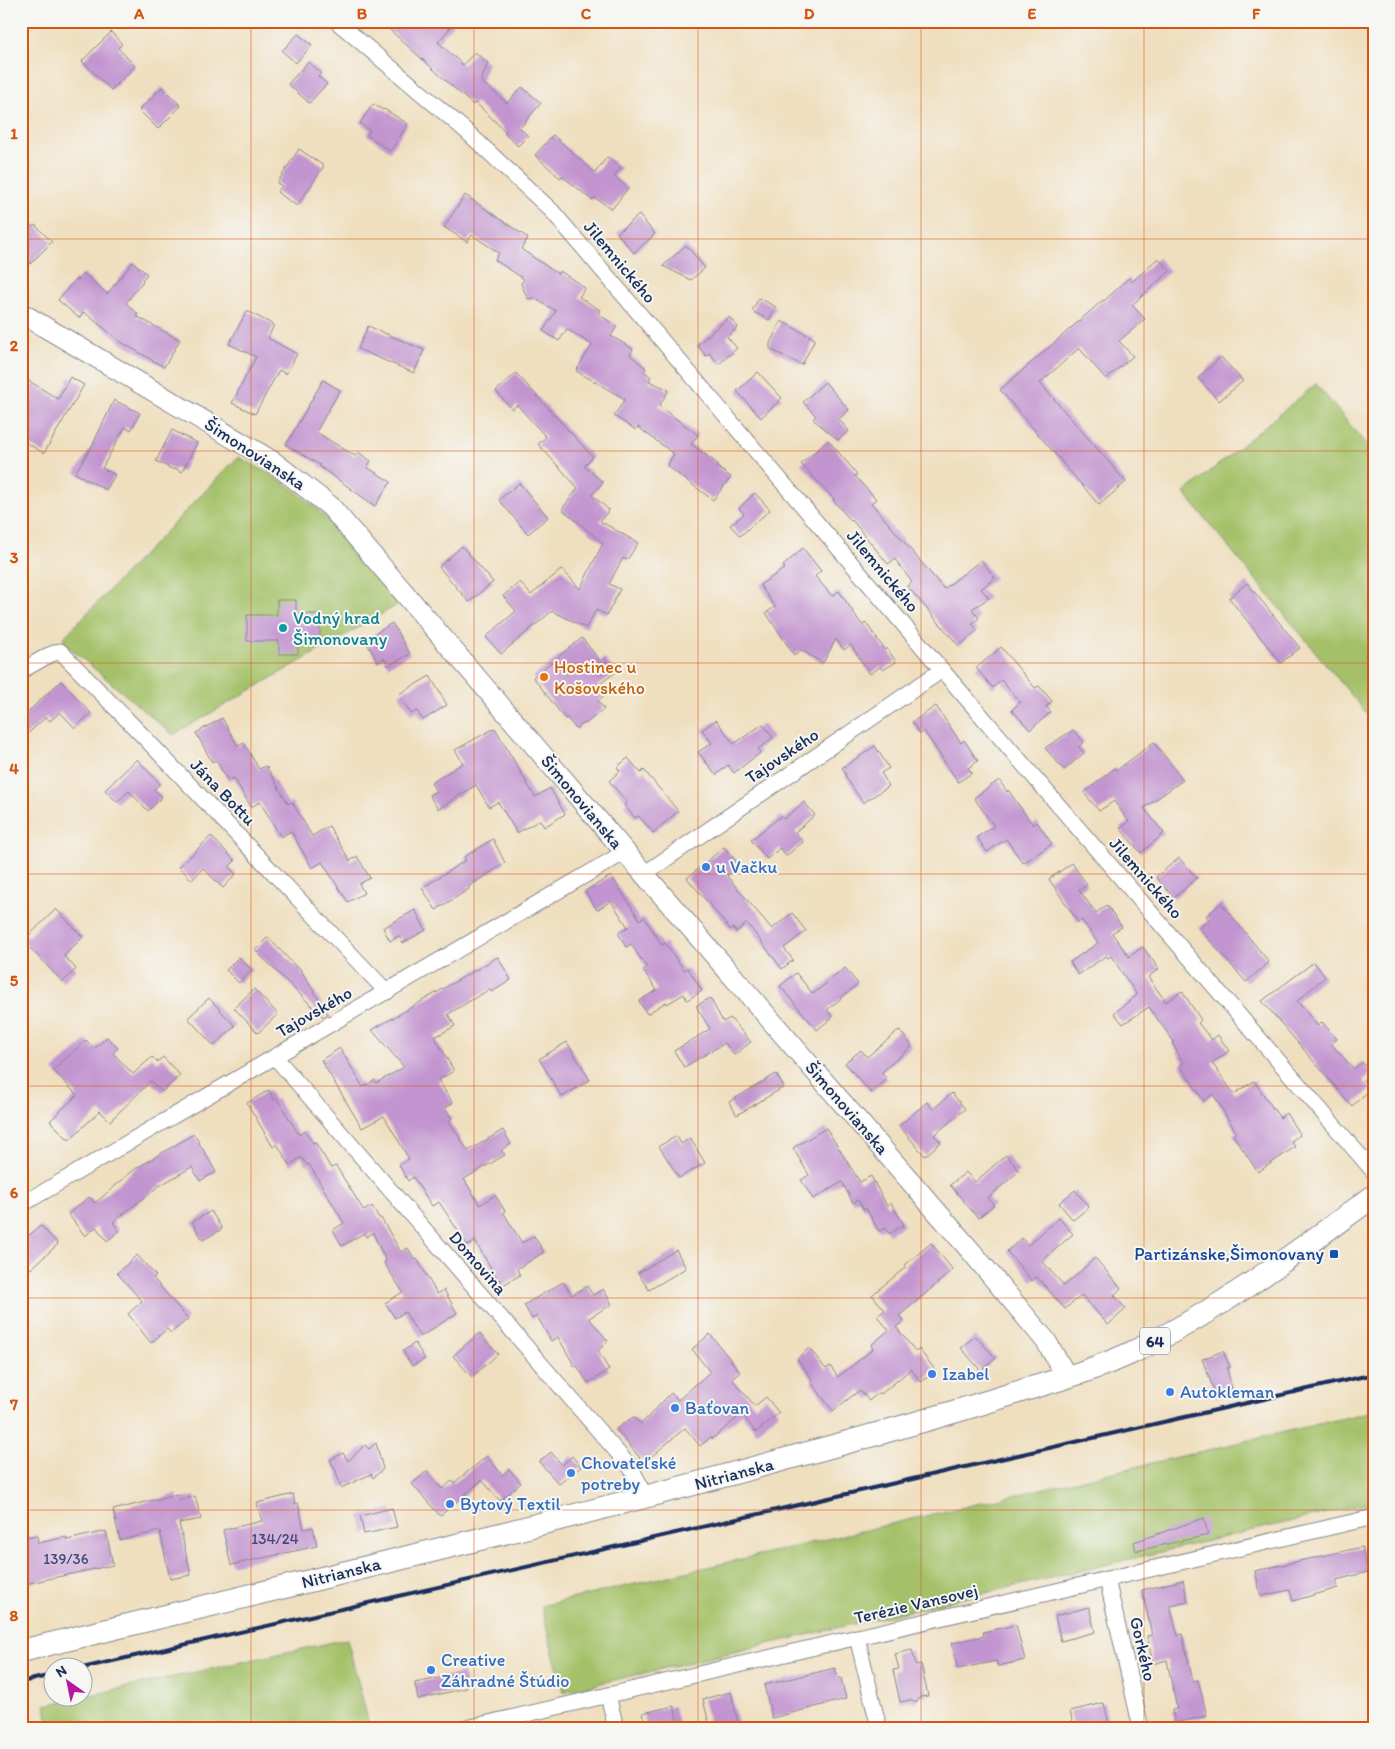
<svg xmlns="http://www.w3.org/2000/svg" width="1395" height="1749" font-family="Itim,sans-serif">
<rect width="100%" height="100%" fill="#f6f6f2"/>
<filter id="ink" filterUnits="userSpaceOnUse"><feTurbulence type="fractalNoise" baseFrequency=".02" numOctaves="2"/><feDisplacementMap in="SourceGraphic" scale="10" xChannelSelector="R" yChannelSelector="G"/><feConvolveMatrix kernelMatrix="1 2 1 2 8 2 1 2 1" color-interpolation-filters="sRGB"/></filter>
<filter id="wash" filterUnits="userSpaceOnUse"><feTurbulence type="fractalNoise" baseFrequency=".0096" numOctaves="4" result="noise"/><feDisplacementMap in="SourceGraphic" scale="20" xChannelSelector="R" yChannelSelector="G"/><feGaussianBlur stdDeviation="1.12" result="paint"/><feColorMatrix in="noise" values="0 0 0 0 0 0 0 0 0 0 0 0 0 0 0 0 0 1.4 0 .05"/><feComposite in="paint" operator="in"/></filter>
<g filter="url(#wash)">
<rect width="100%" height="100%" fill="#efdfbf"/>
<g fill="#a4c169" stroke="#607864">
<path d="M1316 384 1374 454V718L1372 720 1184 493Z"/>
<path d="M238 457C260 468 282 480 301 495 338 524 368 568 399 604L173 735 64 643V637Z"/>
<path d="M1374 1411V1502L563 1692 541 1606Z"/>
<path d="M347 1639 370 1728H50L45 1705Z"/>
</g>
<g id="blocks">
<g fill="#c395d0">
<path d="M380 21H456L438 42 463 65 475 52 488 63 481 81 507 103 522 87 541 103 520 128 528 136 518 146 505 134 506 132 475 102 473 105Z"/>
<path d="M111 32 122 44 118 48 135 66 111 90 82 61Z"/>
<path d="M298 34 312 45 296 63 282 51Z"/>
<path d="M308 62 321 73 318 76 327 84 309 103 288 84Z"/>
<path d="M162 87 181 106 158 129 139 110Z"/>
<path d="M373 104 383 110 384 109 408 124 390 151 367 135 370 130 360 123Z"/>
<path d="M553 135 595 173 607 157 621 168 614 176 628 188 612 209 595 198 592 200 562 176 560 178 535 155Z"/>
<path d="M299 149 324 166 297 206 277 192 282 186 277 183Z"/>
<path d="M465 195 528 238 521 249 558 274 560 271 585 288 579 297 600 310 598 314 617 326 611 336 633 349 630 355 646 368 644 371 651 377 649 381 669 390 659 406 698 435 691 444 719 465 717 467 731 477 713 500 667 466 674 454 638 427 636 430 614 416 625 399 576 371 592 345 567 329 559 341 543 331 556 311 534 298 528 299 521 284 524 279 495 260 499 253 472 235 467 242 444 227Z"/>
<path d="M639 215 655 234 634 253 617 233Z"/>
<path d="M21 216 33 227 35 225 52 242 30 264 21 255Z"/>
<path d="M686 245 705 268 691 280 663 266Z"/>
<path d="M1158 258 1170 271 1132 305 1145 319 1119 341 1133 356 1106 379 1079 348 1040 383 1126 482 1099 505 1000 390 1103 300 1104 301 1129 278 1132 282Z"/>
<path d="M133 262 147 274 142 280 143 281 126 303 138 314 136 316 180 340 164 367 121 342 84 312 79 318 58 300 76 279 78 280 83 273 107 294Z"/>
<path d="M759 298 776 307 769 320 752 311Z"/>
<path d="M247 311 274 325 268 338 297 354 286 374 279 370 255 414 232 403 256 357 229 344Z"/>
<path d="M729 317 738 327 727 337 737 348 719 364 709 353 706 356 697 345Z"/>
<path d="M781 321 815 339 802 365 770 349V343Z"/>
<path d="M368 326 424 350 414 373 358 349Z"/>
<path d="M1221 357 1243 381 1219 401 1198 378Z"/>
<path d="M758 372 782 398 761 418 737 391Z"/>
<path d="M516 373 593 457 584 466 603 482 592 495 609 510 600 521 638 543 627 560 623 558 609 584 620 589 607 615 596 610 586 628 552 611 501 654 486 637 516 611 503 596 520 582 531 595 562 569 580 589 603 543 562 509 578 488 538 444 546 437 517 405 512 409 496 391Z"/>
<path d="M21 376 58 399 70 377 84 385 44 453 21 440Z"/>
<path d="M323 380 340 390 316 432 355 456 358 452 371 461 367 467 391 482 375 506 319 466 320 465 286 445Z"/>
<path d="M825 382 849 410 839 419 849 431 838 440 813 419 816 416 803 402Z"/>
<path d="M114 400 140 413 131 430 125 427 102 468 115 475 106 490 75 473 92 446Z"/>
<path d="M172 430 197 443 182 472 175 468 174 470 156 461Z"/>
<path d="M828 440 857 474 855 476 876 499 871 503 944 589 981 560 995 578 981 589 989 598 972 609 979 618 972 624 978 630 959 646 907 586 912 582 895 559 888 564 852 520 851 521 833 500 834 499 801 464Z"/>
<path d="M519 483 548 517 528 534 499 500Z"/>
<path d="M755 493 770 510 740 536 730 525 744 514 739 508Z"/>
<path d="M462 546 493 582 469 602 439 567Z"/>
<path d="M803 548 821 571 815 576 832 596 839 591 862 625 866 623 885 650 887 648 896 662 883 670 880 667 870 674 851 645 844 650 836 639 823 663 801 650 794 655 766 613 775 607 760 585 785 568 783 566Z"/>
<path d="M1247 583 1300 648 1281 663 1229 598Z"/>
<path d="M277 600H296V614H320V642H298V654H279V641H247V615H277Z"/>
<path d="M392 623 410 654 388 666 384 658 378 662 365 640Z"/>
<path d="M582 638 601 662 604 658 616 672 597 686 604 695 598 701 604 709 585 724 584 723 576 729 567 718 565 719 533 677Z"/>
<path d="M1001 647 1035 688 1039 686 1052 701 1046 707 1051 712 1030 730 1012 710 1020 702 1001 680 993 688 976 668Z"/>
<path d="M430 676 447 705 423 720 417 711 411 714 399 694Z"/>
<path d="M61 681 91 713 75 728 60 712 50 721 46 717 21 740V718Z"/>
<path d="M936 706 961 743 964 740 978 761 968 768 972 773 958 782 924 731 920 734 912 722Z"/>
<path d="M222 718 238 746 244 743 259 769 266 766 288 804 292 802 312 836 329 826 350 861 357 856 370 878 359 884 364 893 348 902 322 862 312 868 291 831 281 837 260 802 251 807 234 778 228 781 216 760 212 762 196 733Z"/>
<path d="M716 720 734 744 763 724 773 738 758 749 760 753 734 773 728 765 716 775 698 752 712 743 702 730Z"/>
<path d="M495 728 535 797 550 788 565 814 544 827 540 820 517 833 498 802 489 807 476 785 438 809 429 795 436 791 431 783 463 763 455 750Z"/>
<path d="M1073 730 1084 742 1079 747 1084 753 1064 770 1045 748Z"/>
<path d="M1154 742 1183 780 1144 808 1164 833 1141 853 1120 828 1129 822 1114 801 1099 811 1084 793 1115 768 1117 770Z"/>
<path d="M875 746 889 768 881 773 889 786 863 803 845 776 846 775 842 768Z"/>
<path d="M628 758 641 773 644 770 678 811 653 833 639 816 635 818 624 805 627 802 609 781 620 771 617 767Z"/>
<path d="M137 759 160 784 154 789 162 797 148 811 129 791 117 802 105 790Z"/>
<path d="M999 780 1007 792 1008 790 1033 825 1037 822 1052 844 1023 863 1006 839 987 852 977 837 994 826 974 798Z"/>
<path d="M804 802 815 815 795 832 803 842 786 856 780 848 767 859 751 840 781 816 784 819Z"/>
<path d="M211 836 235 861 229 867 236 874 223 888 203 868 192 880 179 867Z"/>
<path d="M493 839 505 863 468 887 469 889 436 910 422 888 466 860 464 857Z"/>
<path d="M724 847 740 866 727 876 772 929 792 913 806 931 784 948 793 960 782 969 747 923 736 932 733 928 731 930 687 878Z"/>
<path d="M1179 858 1197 878 1174 898 1156 877Z"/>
<path d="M1072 863 1087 885 1079 890 1096 913 1107 905 1122 927 1112 933 1129 957 1143 947 1159 969 1148 977 1166 1002 1182 991 1201 1020 1198 1023 1212 1040 1218 1035 1229 1051 1212 1063 1234 1094 1254 1081 1280 1118 1286 1113 1300 1135 1291 1141 1295 1147 1258 1172 1233 1135 1236 1132 1213 1094 1204 1101 1180 1065 1184 1063 1172 1043 1174 1042 1149 1007 1123 1024 1114 1013 1137 995 1111 956 1108 958 1106 956 1078 975 1070 962 1098 943 1082 920 1078 922 1049 879Z"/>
<path d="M611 876 640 920 644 917 662 945 665 943 684 970 688 968 702 991 687 1000 684 994 667 1004 666 1002 647 1014 639 1001 657 990 643 970 647 968 631 944 626 947 618 933 628 927 611 901 597 910 585 891Z"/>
<path d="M1221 903 1269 962 1246 982 1199 928 1209 920 1206 916Z"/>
<path d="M56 909 83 937 64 956 76 969 63 982 23 941Z"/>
<path d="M415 910 426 930 403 943 399 936 390 941 383 928Z"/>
<path d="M268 937 297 968 299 967 328 1014 323 1017 255 950Z"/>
<path d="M239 957 252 970 239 983 226 970Z"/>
<path d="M498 957 511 980 492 992 490 989 448 1014 455 1026 435 1037 454 1071 438 1080 453 1103 445 1108 452 1119 449 1121 468 1151 503 1130 511 1144 501 1150 505 1155 464 1179 480 1205 495 1195 505 1211 503 1212 522 1243 534 1236 544 1252 517 1269 520 1275 503 1285 500 1279 498 1280 475 1241 468 1246 439 1202 432 1206 413 1177 408 1181 399 1165 409 1159 384 1116 362 1128 321 1060 340 1048 363 1087 375 1080 376 1083 404 1067 372 1030Z"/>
<path d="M1314 962 1325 977 1297 1001 1318 1026 1322 1022 1337 1039 1331 1044 1354 1069 1362 1062 1372 1073 1363 1080 1371 1089 1352 1106 1262 1001Z"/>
<path d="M845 968 858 984 827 1010 833 1017 817 1030 780 986 796 973 813 994Z"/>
<path d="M254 989 278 1014 258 1033 234 1008Z"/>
<path d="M209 998 235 1026 214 1046 188 1018Z"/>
<path d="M710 998 723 1022 730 1018 751 1042 734 1055 725 1043 684 1067 674 1051 710 1029 696 1006Z"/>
<path d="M899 1030 912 1046 881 1073 887 1079 871 1093 845 1063 861 1050 867 1057Z"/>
<path d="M107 1037 118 1048 113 1053 133 1074 152 1057 157 1062 163 1057 180 1075 162 1092 151 1081 110 1121 100 1111 69 1140 50 1121 77 1095 53 1070 86 1040 94 1049Z"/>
<path d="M567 1042 590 1080 562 1097 539 1059Z"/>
<path d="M776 1074 784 1087 737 1115 729 1102Z"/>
<path d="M269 1090 274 1100 277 1099 299 1135 305 1131 313 1143 315 1142 331 1168 336 1166 364 1211 372 1206 379 1218H381L401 1252 408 1248 415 1260 417 1259 437 1294 444 1290 457 1313 420 1337 405 1312 395 1318 385 1303 403 1292 384 1263 386 1261 373 1233 366 1237 364 1233 342 1246 333 1230 344 1223 309 1164 307 1165 301 1157 290 1165 277 1144 273 1147 247 1103Z"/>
<path d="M952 1093 965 1109 934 1135 941 1142 925 1156 899 1126 927 1102 933 1109Z"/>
<path d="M826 1128 860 1182 871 1176 887 1206 891 1203 904 1225 889 1234 886 1228 879 1231 866 1208 864 1210 858 1200 853 1203 842 1182 813 1199 801 1180 809 1175 793 1148Z"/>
<path d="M194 1134 216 1172 200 1181 192 1167 159 1186 113 1222 119 1231 107 1241 96 1227 85 1236 68 1214 89 1197 95 1203 135 1169Z"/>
<path d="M677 1136 681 1144 690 1138 705 1163 679 1178 659 1146Z"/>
<path d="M1006 1155 1019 1171 988 1198 994 1205 978 1218 950 1185 966 1172 975 1182Z"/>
<path d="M1075 1190 1089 1207 1073 1220 1059 1203Z"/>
<path d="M211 1211 222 1229 203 1240 192 1222Z"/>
<path d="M1059 1218 1073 1234 1042 1261 1064 1286 1095 1258 1121 1288 1114 1295 1126 1309 1108 1325 1082 1295 1065 1309 1037 1277 1032 1281 1007 1251 1022 1238 1028 1245Z"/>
<path d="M41 1226 58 1244 31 1269 29 1267 21 1273V1241Z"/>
<path d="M931 1243 953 1270 899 1316 904 1321 896 1327 916 1352 919 1349 936 1371 921 1382 911 1369 881 1394 879 1392 869 1401 860 1390 833 1411 811 1382 813 1380 797 1359 809 1348 826 1369 830 1366 838 1377 873 1349 871 1345 889 1330 877 1316 885 1310 872 1295 906 1267 905 1265Z"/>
<path d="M676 1250 686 1268 649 1290 638 1273Z"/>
<path d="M137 1255 156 1276 153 1278 188 1319 171 1333 167 1329 151 1343 128 1314 142 1301 117 1273Z"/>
<path d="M563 1282 572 1295 587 1286 593 1295 603 1289 612 1304 589 1318 608 1341 598 1351 609 1370 588 1383 577 1366 575 1367 558 1337 551 1341 537 1316 532 1319 524 1305Z"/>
<path d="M479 1333 498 1354 472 1377 453 1356Z"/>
<path d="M710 1334 740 1372 732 1379 755 1406 766 1397 779 1413 756 1432 742 1414 712 1439 711 1437 700 1446 685 1428 644 1463 616 1429 633 1417 641 1424 671 1393 678 1400 710 1372 692 1349Z"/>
<path d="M975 1336 996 1358 981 1371 961 1348Z"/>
<path d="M415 1343 425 1359 412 1366 403 1351Z"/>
<path d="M1223 1351 1230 1367 1227 1368 1233 1394 1217 1398 1202 1359Z"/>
<path d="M376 1443 383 1469 373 1478 371 1474 341 1488 336 1471 330 1460 343 1453 348 1461 365 1445 369 1449Z"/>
<path d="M551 1452 562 1465 572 1456 581 1467 559 1484 539 1462Z"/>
<path d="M487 1456 502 1475 509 1469 521 1483 500 1501 482 1480 440 1516 412 1484 427 1471 442 1489 452 1481 454 1483Z"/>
<path d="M177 1494 178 1500 195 1496 201 1519 179 1523 191 1575 170 1579 160 1531 120 1540 113 1510Z"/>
<path d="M293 1494 295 1504 298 1503 304 1529 313 1527 317 1546 231 1565 223 1530 262 1521 257 1503Z"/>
<path d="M392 1508 397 1527 364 1534 360 1516Z"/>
<path d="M1204 1518 1208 1535 1136 1551 1134 1542Z"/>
<path d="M106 1531 113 1565 25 1584 21 1566V1538L37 1535 38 1543 66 1537 67 1540Z"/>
<path d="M1362 1547 1368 1572 1336 1580 1338 1588 1293 1601 1290 1590 1261 1596 1255 1571Z"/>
<path d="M1183 1580 1188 1602 1170 1606 1178 1636 1182 1634 1193 1681 1198 1680 1207 1716 1175 1723 1172 1710 1177 1709 1167 1660 1153 1664 1147 1636 1152 1635 1142 1590Z"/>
<path d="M1089 1607 1095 1632 1061 1641 1055 1616Z"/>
<path d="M1016 1625 1025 1660 998 1666 996 1661 958 1669 952 1643 984 1636 983 1632Z"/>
<path d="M912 1650 916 1665 921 1664 928 1696 920 1697 916 1703 910 1700 900 1702 893 1670 899 1669 895 1654Z"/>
<path d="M835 1668 838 1678H841L846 1699 772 1718 764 1685Z"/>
<path d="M463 1673 467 1688 418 1699 415 1683Z"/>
<path d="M731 1692 738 1723 721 1728H710L703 1699Z"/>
<path d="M1104 1703 1110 1728H1074L1070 1711Z"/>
<path d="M674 1706 679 1728H647L643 1713Z"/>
</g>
</g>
</g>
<g filter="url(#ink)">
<use href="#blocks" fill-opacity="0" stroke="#85878e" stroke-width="1"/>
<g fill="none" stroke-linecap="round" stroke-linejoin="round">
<g stroke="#85878e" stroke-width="17">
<g id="street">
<path d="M336 21 465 130 552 211 942 670 1374 1172"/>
<path d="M21 671 49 655 60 651 143 736 387 992"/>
<path d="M644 874 942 670"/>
<path d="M275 1057 631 1468 639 1483 644 1498"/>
<path d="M21 1205 625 852"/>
<path d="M1107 1579 1141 1728"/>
<path d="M857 1637 879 1728"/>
<path d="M608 1695 616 1728"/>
<path d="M467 1728 1374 1517"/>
</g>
</g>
<g stroke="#85878e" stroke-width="22">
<path id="secondary" d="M21 313 272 461 330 506 644 874 970 1250 1046 1341 1067 1377"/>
</g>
<g stroke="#85878e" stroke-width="24">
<path id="primary" d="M21 1651C279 1588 537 1528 793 1457 867 1437 941 1417 1015 1393 1054 1381 1094 1370 1131 1353 1218 1312 1296 1252 1374 1196"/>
</g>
<use href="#street" stroke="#fff" stroke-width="15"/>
<use href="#secondary" stroke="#fff" stroke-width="20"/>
<use href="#primary" stroke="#fff" stroke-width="22"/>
<g stroke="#1b2f5e" stroke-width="4">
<path d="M82 1668 1374 1374"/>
<path d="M21 1682 52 1675"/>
</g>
</g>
</g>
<path fill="none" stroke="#d45514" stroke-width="1" stroke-opacity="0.55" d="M251 21V1728M474 21V1728M698 21V1728M921 21V1728M1144 21V1728M21 239H1374M21 451H1374M21 663H1374M21 874H1374M21 1086H1374M21 1298H1374M21 1510H1374"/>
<circle fill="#0f9aa8" stroke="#f6f6f2" stroke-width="2" cx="283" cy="628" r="5"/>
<circle fill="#e8710a" stroke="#f6f6f2" stroke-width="2" cx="544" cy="677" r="5"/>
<g fill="#3f7fe0" stroke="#f6f6f2" stroke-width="2">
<circle cx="706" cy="867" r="5"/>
<circle cx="932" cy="1374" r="5"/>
<circle cx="1170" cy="1392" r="5"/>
<circle cx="675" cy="1408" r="5"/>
<circle cx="571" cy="1473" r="5"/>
<circle cx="450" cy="1504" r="5"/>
<circle cx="431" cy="1670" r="5"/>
</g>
<rect fill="#1a4fb4" stroke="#f6f6f2" stroke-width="2" x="1329" y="1249" width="10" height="10" rx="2.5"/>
<g text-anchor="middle" stroke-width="4" stroke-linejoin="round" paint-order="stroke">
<g font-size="15" fill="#45487a">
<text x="275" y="1544">134/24</text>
<text x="66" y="1564">139/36</text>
</g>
<rect fill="#f6f6f2" stroke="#5d6b8a" stroke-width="1" x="1140" y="1327.5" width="30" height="27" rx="4"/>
<g font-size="16" font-weight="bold" fill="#1b2f5e">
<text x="1155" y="1347">64</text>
</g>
<g font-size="18" fill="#1b2f5e" stroke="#f6f6f2">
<text transform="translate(620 262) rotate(50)" y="6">Jilemnického</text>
<text transform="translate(255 454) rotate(33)" y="6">Šimonovianska</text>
<text transform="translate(883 571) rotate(50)" y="6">Jilemnického</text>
<text transform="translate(782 756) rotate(-34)" y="6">Tajovského</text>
<text transform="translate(223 792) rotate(46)" y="6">Jána Bottu</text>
<text transform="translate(582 802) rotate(50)" y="6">Šimonovianska</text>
<text transform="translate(1146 878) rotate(49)" y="6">Jilemnického</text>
<text transform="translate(314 1012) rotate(-30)" y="6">Tajovského</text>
<text transform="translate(847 1108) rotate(49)" y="6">Šimonovianska</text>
<text transform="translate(478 1263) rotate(49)" y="6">Domovina</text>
<text transform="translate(734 1474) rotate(-15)" y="6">Nitrianska</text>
<text transform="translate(341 1573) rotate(-14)" y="6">Nitrianska</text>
<text transform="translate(916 1604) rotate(-13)" y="6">Terézie Vansovej</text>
<text transform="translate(1143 1649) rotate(77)" y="6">Gorkého</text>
</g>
<g font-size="18" fill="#0d838f" stroke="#f6f6f2" text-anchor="start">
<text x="293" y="624">Vodný hrad<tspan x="293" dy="21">Šimonovany</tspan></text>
</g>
<g font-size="18" fill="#c56008" stroke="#f6f6f2" text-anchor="start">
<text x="554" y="673">Hostinec u<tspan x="554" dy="21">Košovského</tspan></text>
</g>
<g font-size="18" fill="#366cbe" stroke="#f6f6f2" text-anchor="start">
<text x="716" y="873">u Vačku</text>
<text x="942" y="1380">Izabel</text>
<text x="1180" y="1398">Autokleman</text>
<text x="685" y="1414">Baťovan</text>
<text x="581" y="1469">Chovateľské<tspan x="581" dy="21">potreby</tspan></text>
<text x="460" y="1510">Bytový Textil</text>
<text x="441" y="1666">Creative<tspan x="441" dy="21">Záhradné Štúdio</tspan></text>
</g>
<g font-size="18" fill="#164399" stroke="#f6f6f2" text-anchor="end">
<text x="1324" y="1260">Partizánske,Šimonovany</text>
</g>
</g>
<rect width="1395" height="1749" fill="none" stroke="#f6f6f2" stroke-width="55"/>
<g transform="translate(68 1682) rotate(327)"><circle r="24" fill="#f6f6f2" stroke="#9ea6b7"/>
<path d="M0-4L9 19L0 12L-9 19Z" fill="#b5179e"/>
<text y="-8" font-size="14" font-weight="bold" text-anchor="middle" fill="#1b2f5e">N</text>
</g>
<rect x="28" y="28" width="1340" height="1694" fill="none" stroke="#d45514" stroke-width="2"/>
<g font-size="16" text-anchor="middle" font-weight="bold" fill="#d45514">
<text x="139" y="19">A</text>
<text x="362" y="19">B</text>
<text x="586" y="19">C</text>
<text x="809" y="19">D</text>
<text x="1032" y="19">E</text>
<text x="1256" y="19">F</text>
<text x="14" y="139">1</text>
<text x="14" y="351">2</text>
<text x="14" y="563">3</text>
<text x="14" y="774">4</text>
<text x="14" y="986">5</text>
<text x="14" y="1198">6</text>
<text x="14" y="1410">7</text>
<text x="14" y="1621">8</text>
</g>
</svg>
